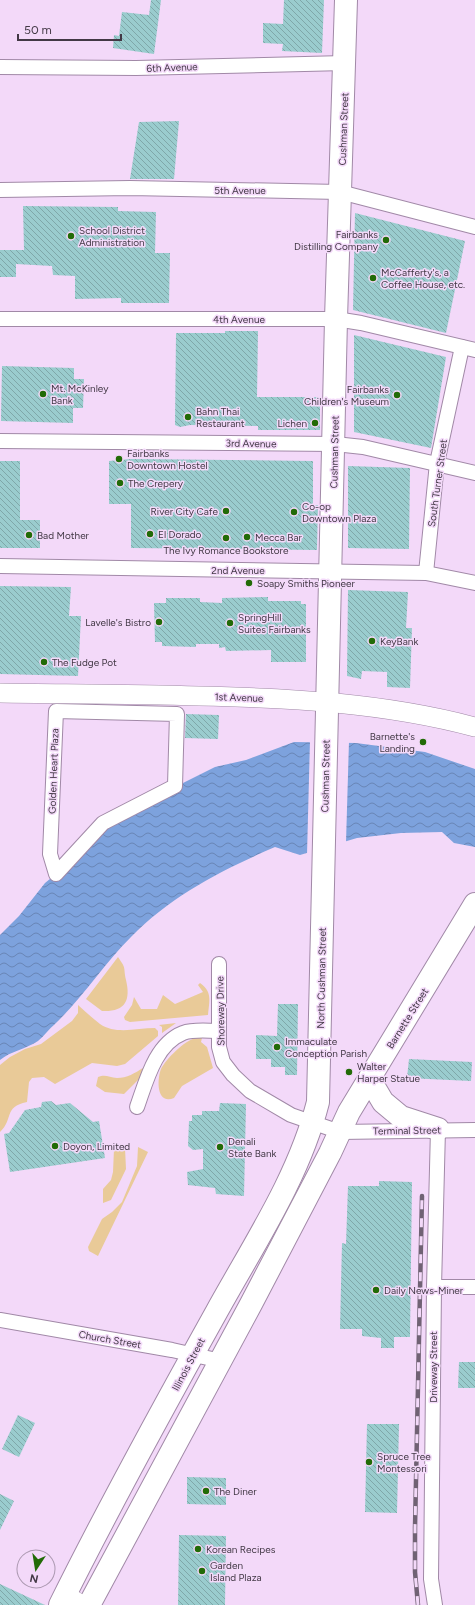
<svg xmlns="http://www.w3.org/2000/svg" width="475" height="1605" font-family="Figtree,sans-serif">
<defs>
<pattern id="water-waves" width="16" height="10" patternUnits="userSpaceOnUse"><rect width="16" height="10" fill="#7da2dd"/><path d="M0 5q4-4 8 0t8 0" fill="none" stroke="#6885b5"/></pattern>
<pattern id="building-back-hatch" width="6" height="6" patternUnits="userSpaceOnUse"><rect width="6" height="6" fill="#9accce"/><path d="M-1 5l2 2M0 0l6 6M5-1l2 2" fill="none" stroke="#7fa7a9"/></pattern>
</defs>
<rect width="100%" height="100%" fill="#f3d9f9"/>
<g fill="#e9ca98">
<path d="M118 957C127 970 123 966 126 980 131 1001 125 1012 102 1011L86 999Z"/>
<path d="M200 983C213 992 209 1001 208 1015L130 1022 125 1020 124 1017 132 1005 134 997 141 1009H157L163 995 175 1004 203 992 198 985Z"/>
<path d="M78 1005C85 1011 92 1018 100 1024 116 1035 137 1028 155 1028L158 1031V1036L125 1064 117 1066 92 1063 55 1084 44 1077 32 1078 29 1082 27 1102C3 1107 14 1119 0 1132V1065L10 1057 25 1049 41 1044 72 1021 78 1013Z"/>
<path d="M176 1023 162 1033V1027L159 1025Z"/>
<path d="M196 1038H202L201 1042 207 1047 213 1068 182 1086 174 1098C156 1105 157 1079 161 1069 166 1059 185 1040 196 1038Z"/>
<path d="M143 1068H145L142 1076 124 1094 105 1092 96 1086 98 1077C105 1074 109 1077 117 1078 127 1078 135 1073 143 1068Z"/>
<path d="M138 1147 148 1152 98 1256 89 1251 88 1247 102 1219 112 1212 122 1202 137 1166Z"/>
<path d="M125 1148 126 1169 111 1200 103 1203V1189L111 1180 113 1172 114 1149Z"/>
</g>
<path fill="url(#water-waves)" d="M294 742 356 743 425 752 475 769V847L454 843 442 832 401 833 357 838 300 855 275 847C222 870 172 895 131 937 104 964 83 997 55 1024 49 1029 44 1036 38 1041 26 1049 11 1051 0 1060V935L19 916 45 883 56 874 103 823 215 767 246 760Z"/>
<path fill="#f3d9f9" d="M310 740 349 741 346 843 307 855Z"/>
<g fill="url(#building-back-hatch)">
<path d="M151 0H161L154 54 113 48 114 35 119 36 122 12 149 15Z"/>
<path d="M284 0H324L322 53 282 51 283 44 263 43V23L283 24Z"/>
<path d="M179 121 174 179H130L139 122Z"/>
<path d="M23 206 118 207V211L156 212 155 253H170L169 303H121V298L75 299V276L53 275 52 266 16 264V277H0V250H24Z"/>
<path d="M355 213 465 241 446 333 353 310Z"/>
<path d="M225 331H258L257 397H320V430H258V426L190 425 180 427 175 425 176 333H225Z"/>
<path d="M354 335 446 357 431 448 354 432Z"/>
<path d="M2 366 74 368V379H84L83 408H73V423L1 421Z"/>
<path d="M131 459 313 461V505H318L317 550 131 548V504H109V461Z"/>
<path d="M0 461H20V520H40V548H0Z"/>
<path d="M348 466 410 468 409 549 348 548Z"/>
<path d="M0 586 71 587 69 616H81L78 676 0 674Z"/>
<path d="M348 590 408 592 406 628H412L410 688 387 687V672L362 671 361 679 347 676Z"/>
<path d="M268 597V601H301V604H306V662H271V650L226 651 225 647 219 648V644H196V647L162 646V642H155L154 603H166V598H200V602L222 603V598Z"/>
<path d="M186 714 219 715 218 739 185 738Z"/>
<path d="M278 1004H298L297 1075H285V1067H271V1059H256V1035L277 1036Z"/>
<path d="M409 1059 472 1062 471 1081 407 1078Z"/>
<path d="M51 1101 56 1105 70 1103 93 1122 99 1121 105 1158 10 1172 4 1134 9 1133 25 1110 41 1107 42 1102Z"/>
<path d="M220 1103 246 1104 244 1196 216 1194 215 1188 188 1185 187 1172 203 1169V1149L193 1150 188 1146 189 1121H192V1115H202V1111H219Z"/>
<path d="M379 1181 412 1182 410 1337H394V1348H381V1338L362 1336V1329H340L342 1243 346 1244 348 1186H379Z"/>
<path d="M459 1362H475V1388H458Z"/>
<path d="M18 1415 35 1423 19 1457 2 1449Z"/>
<path d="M367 1424H399L397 1513 365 1512Z"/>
<path d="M187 1477 226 1478V1505L187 1504Z"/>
<path d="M0 1494 14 1501 0 1530Z"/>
<path d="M179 1535 226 1536 225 1605H178Z"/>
<path d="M0 1584 45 1605H0Z"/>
</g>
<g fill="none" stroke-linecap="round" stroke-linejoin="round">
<g stroke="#a189a7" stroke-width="16">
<g id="street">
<path d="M0 67 136 68 345 63"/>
<path d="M0 190 130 188 340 192 475 227"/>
<path d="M0 319H336L361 323 475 350"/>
<path d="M0 441 335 444 363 447 475 473"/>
<path d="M0 566 426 573 475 583"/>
<path d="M426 573 437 463 462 347"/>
<path d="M56 711 177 714 175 786 103 823 56 874 50 854Z"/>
<path d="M219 964V1047L223 1062 233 1075 250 1091 291 1115 340 1132 475 1130"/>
<path d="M137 1107C146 1082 155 1044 183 1033 194 1029 207 1031 219 1031"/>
<path d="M434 1287H475"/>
<path d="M0 1320 172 1350 221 1361"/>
<path d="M435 1605 431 1579 434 1287 438 1129"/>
</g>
</g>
<g stroke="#a189a7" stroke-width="20">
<g id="secondary">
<path d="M0 693C67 694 133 694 199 696 292 698 385 703 475 727"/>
<path d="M65 1595 82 1605"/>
</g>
</g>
<g stroke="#a189a7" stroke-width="24">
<g id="primary">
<path d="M370 1080 383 1102 401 1117 438 1129"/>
<path d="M60 1605C109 1506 163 1408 217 1311 254 1244 299 1177 318 1102L336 319 346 0"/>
<path d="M89 1605 251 1304 330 1153 349 1112 475 904"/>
</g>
</g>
<use href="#street" stroke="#fff" stroke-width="14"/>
<use href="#secondary" stroke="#fff" stroke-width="19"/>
<use href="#primary" stroke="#fff" stroke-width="22"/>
<g stroke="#706274" stroke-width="4.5">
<path id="rail" d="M418 1605 415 1572V1528L422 1196"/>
</g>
<use href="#rail" stroke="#f3d9f9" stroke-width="3" stroke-dasharray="9" stroke-linecap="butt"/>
</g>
<g fill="#226b07" stroke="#f3d9f9" stroke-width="1.5">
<circle cx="71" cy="236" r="4"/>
<circle cx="386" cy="240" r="4"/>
<circle cx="373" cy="278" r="4"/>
<circle cx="43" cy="394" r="4"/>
<circle cx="397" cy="395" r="4"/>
<circle cx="188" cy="417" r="4"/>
<circle cx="315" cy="423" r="4"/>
<circle cx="119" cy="459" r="4"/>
<circle cx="120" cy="483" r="4"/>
<circle cx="226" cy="511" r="4"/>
<circle cx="294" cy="512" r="4"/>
<circle cx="150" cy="534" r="4"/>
<circle cx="29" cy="535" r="4"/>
<circle cx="247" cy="537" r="4"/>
<circle cx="226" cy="538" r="4"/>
<circle cx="249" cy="583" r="4"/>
<circle cx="159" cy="622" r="4"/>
<circle cx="230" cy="623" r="4"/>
<circle cx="372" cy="641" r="4"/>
<circle cx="44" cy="662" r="4"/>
<circle cx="423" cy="742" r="4"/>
<circle cx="277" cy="1047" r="4"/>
<circle cx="349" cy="1072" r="4"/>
<circle cx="55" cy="1146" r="4"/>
<circle cx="220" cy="1147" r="4"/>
<circle cx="376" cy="1290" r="4"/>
<circle cx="369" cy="1462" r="4"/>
<circle cx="206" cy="1491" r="4"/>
<circle cx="198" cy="1549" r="4"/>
<circle cx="202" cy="1571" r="4"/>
</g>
<g text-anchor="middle" stroke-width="3" stroke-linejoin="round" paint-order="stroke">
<g font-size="10" fill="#423845" stroke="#f3d9f9">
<text transform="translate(172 67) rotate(-2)" y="4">6th Avenue</text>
<text transform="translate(343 129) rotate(-88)" y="4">Cushman Street</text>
<text x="240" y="194">5th Avenue</text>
<text x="239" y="323">4th Avenue</text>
<text transform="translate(251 443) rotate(1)" y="4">3rd Avenue</text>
<text transform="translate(334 452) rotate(-89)" y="4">Cushman Street</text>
<text transform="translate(437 483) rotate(-82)" y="4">South Turner Street</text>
<text x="238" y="574">2nd Avenue</text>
<text transform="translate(239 697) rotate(2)" y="4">1st Avenue</text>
<text transform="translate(53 771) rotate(-88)" y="4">Golden Heart Plaza</text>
<text transform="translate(325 776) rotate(-89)" y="4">Cushman Street</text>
<text transform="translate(321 978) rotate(-89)" y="4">North Cushman Street</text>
<text transform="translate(220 1011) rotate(-91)" y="4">Shoreway Drive</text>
<text transform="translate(407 1018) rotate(-58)" y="4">Barnette Street</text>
<text transform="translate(407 1130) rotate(-1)" y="4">Terminal Street</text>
<text transform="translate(110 1339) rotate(10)" y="4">Church Street</text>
<text transform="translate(188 1364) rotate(-62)" y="4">Illinois Street</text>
<text transform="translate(433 1367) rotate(-90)" y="4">Driveway Street</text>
</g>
<g font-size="10" fill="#423845" stroke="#f3d9f9" text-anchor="start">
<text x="79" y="234">School District<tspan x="79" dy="12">Administration</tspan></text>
<text x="378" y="238" text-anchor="end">Fairbanks<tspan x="378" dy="12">Distilling Company</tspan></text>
<text x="381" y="276">McCafferty's, a<tspan x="381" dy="12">Coffee House, etc.</tspan></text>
<text x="51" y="392">Mt. McKinley<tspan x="51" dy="12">Bank</tspan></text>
<text x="389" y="393" text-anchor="end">Fairbanks<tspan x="389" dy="12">Children's Museum</tspan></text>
<text x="196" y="415">Bahn Thai<tspan x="196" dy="12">Restaurant</tspan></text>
<text x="307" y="427" text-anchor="end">Lichen</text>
<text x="127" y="457">Fairbanks<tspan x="127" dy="12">Downtown Hostel</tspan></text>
<text x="128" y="487">The Crepery</text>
<text x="302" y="510">Co-op<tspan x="302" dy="12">Downtown Plaza</tspan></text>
<text x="218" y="515" text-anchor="end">River City Cafe</text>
<text x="158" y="538">El Dorado</text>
<text x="37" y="539">Bad Mother</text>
<text x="255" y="541">Mecca Bar</text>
<text x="226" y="554" text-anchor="middle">The Ivy Romance Bookstore</text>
<text x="257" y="587">Soapy Smiths Pioneer</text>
<text x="238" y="621">SpringHill<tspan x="238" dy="12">Suites Fairbanks</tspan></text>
<text x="151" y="626" text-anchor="end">Lavelle's Bistro</text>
<text x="380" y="645">KeyBank</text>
<text x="52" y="666">The Fudge Pot</text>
<text x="415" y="740" text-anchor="end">Barnette's<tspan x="415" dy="12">Landing</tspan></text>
<text x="285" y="1045">Immaculate<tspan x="285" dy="12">Conception Parish</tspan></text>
<text x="357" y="1070">Walter<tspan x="357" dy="12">Harper Statue</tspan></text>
<text x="228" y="1145">Denali<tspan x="228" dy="12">State Bank</tspan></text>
<text x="63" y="1150">Doyon, Limited</text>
<text x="384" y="1294">Daily News-Miner</text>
<text x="377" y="1460">Spruce Tree<tspan x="377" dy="12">Montessori</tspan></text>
<text x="214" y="1495">The Diner</text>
<text x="206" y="1553">Korean Recipes</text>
<text x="210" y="1569">Garden<tspan x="210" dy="12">Island Plaza</tspan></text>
</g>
</g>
<g transform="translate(36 1569) rotate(192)"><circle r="19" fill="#f3d9f9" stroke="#ac99b1"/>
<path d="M0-3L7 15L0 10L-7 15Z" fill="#226b07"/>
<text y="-6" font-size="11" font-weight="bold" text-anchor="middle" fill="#423845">N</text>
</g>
<path d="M18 34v6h103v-6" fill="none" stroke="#423845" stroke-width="2"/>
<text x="24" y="34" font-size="12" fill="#423845" stroke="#f3d9f9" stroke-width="3" paint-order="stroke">50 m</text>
</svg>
